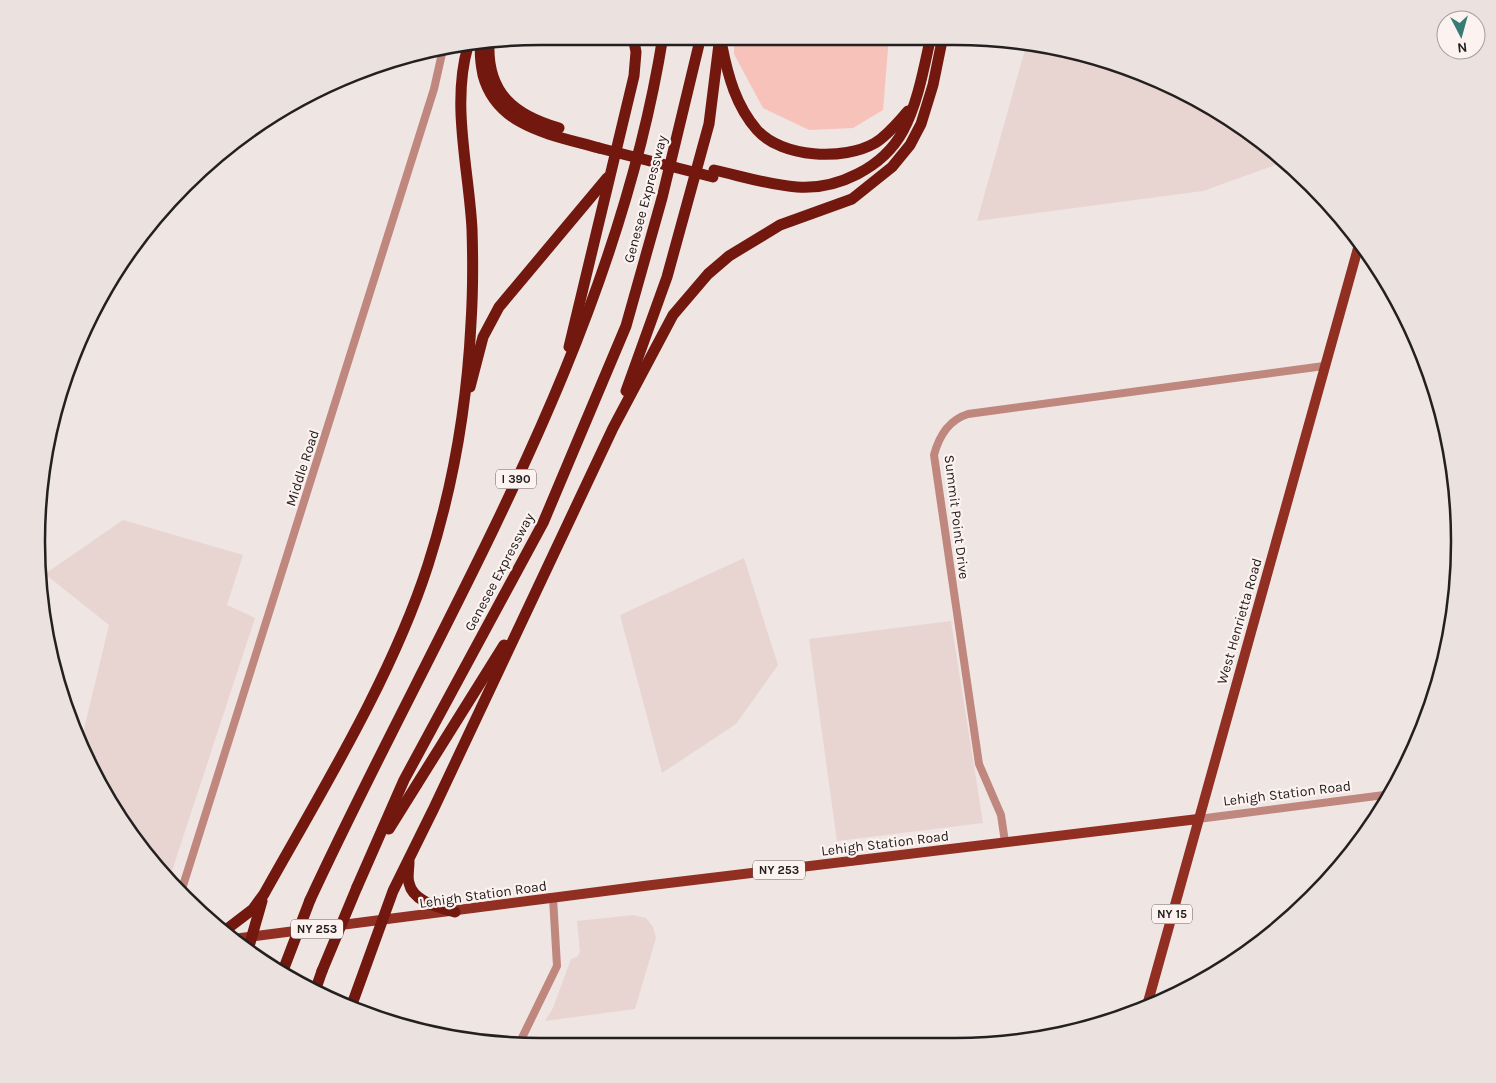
<svg xmlns="http://www.w3.org/2000/svg" width="1496" height="1083" font-family="Karla,sans-serif">
<rect width="100%" height="100%" fill="#efe5e3"/>
<g fill="#e8d5d2">
<path d="M1026 46 1085 53 1148 75 1235 121 1287 161 1203 191 977 221Z"/>
<path d="M123 520 243 555 227 605 255 618 169 880 141 849 74 732 84 729 109 625 45 574Z"/>
<path d="M744 558 778 665 736 724 662 773 620 615Z"/>
<path d="M951 621 983 823 837 841 809 639Z"/>
<path d="M633 915 646 918 653 927 656 938 635 1009 545 1021 553 1008 571 959 577 957 580 952 577 921Z"/>
</g>
<path fill="#f7c2b9" d="M734 36H889L883 110 853 128 809 130 763 108 734 54Z"/>
<g fill="none" stroke-linecap="round" stroke-linejoin="round">
<g stroke="#bf877d" stroke-width="8">
<path d="M1198 819 1392 794"/>
<path d="M1005 842 1001 815 979 764 934 455C939 436 949 420 968 414L1324 366"/>
<path d="M181 892 434 89 443 49"/>
<path d="M518 1046 557 966 553 898"/>
</g>
<g stroke="#912f23" stroke-width="10">
<path d="M233 939 644 886 1198 819"/>
<path d="M1146 1009 1360 241"/>
</g>
<g stroke="#72180e" stroke-width="11">
<path d="M489 43C487 93 514 115 559 128"/>
<path d="M481 44C479 54 481 65 483 75 497 128 554 135 599 148"/>
<path d="M722 46C728 76 736 106 757 130 782 158 844 161 875 143 888 135 898 122 908 111"/>
<path d="M714 170C741 176 769 185 797 187 837 190 883 168 903 131 918 103 924 67 931 36"/>
<path d="M569 347 634 76 636 52 633 36"/>
<path d="M470 387 483 337 499 307 607 178"/>
<path d="M626 391 667 277 709 124 720 36"/>
<path d="M389 829 504 645"/>
<path d="M409 862C409 868 407 877 409 883 413 902 439 907 455 912"/>
<path d="M357 887 404 780 543 523 626 326 662 198 701 36"/>
<path d="M310 900C441 617 613 350 663 36"/>
<path d="M223 932 253 909 264 894C321 792 392 677 428 565 453 487 467 405 471 323 473 292 473 260 472 229 469 170 451 104 468 46"/>
<path d="M248 950 262 901"/>
<path d="M315 991 322 971"/>
<path d="M351 1007 393 891 434 808 613 428 673 315 708 274 729 256 780 225 852 199 892 167 910 145 921 124 933 85 943 36"/>
</g>
<g stroke="#72180e" stroke-width="11">
<path d="M599 148 713 177"/>
<path d="M284 968 310 900"/>
<path d="M322 971 357 887"/>
</g>
</g>
<g text-anchor="middle" stroke-width="4.5" stroke-linejoin="round" paint-order="stroke">
<g fill="#fcf2f0" stroke="#655f5e" stroke-width="1">
<rect x="496" y="469.5" width="40" height="19" rx="4"/>
<rect x="753" y="860.5" width="52" height="19" rx="4"/>
<rect x="1152" y="904.5" width="40" height="19" rx="4"/>
<rect x="291" y="919.5" width="52" height="19" rx="4"/>
</g>
<g font-size="12" font-weight="bold" fill="#24201f">
<text x="516" y="483">I 390</text>
<text x="779" y="874">NY 253</text>
<text x="1172" y="918">NY 15</text>
<text x="317" y="933">NY 253</text>
</g>
<g font-size="14" fill="#24201f" stroke="#fcf2f0">
<text transform="translate(645 199) rotate(-75)" y="5">Genesee Expressway</text>
<text transform="translate(302 468) rotate(-72)" y="5">Middle Road</text>
<text transform="translate(957 517) rotate(83)" y="5">Summit Point Drive</text>
<text transform="translate(499 572) rotate(-62)" y="5">Genesee Expressway</text>
<text transform="translate(1239 621) rotate(-74)" y="5">West Henrietta Road</text>
<text transform="translate(1287 793) rotate(-7)" y="5">Lehigh Station Road</text>
<text transform="translate(885 843) rotate(-7)" y="5">Lehigh Station Road</text>
<text transform="translate(483 894) rotate(-8)" y="5">Lehigh Station Road</text>
</g>
</g>
<path d="M0 0H1496V1083H0ZM541 45H955A496 496 0 0 1 1451 541V542A496 496 0 0 1 955 1038H541A496 496 0 0 1 45 542V541A496 496 0 0 1 541 45Z" fill="#ebe1df" fill-rule="evenodd"/>
<path fill="none" stroke="#24201f" stroke-width="2.5" d="M541 45H955A496 496 0 0 1 1451 541V542A496 496 0 0 1 955 1038H541A496 496 0 0 1 45 542V541A496 496 0 0 1 541 45Z"/>
<g transform="translate(1461 35) rotate(174)"><circle r="24" fill="#fcf2f0" stroke="#a69e9c"/>
<path d="M0-4L9 19L0 12L-9 19Z" fill="#367c74"/>
<text y="-8" font-size="14" font-weight="bold" text-anchor="middle" fill="#24201f">N</text>
</g>
</svg>
